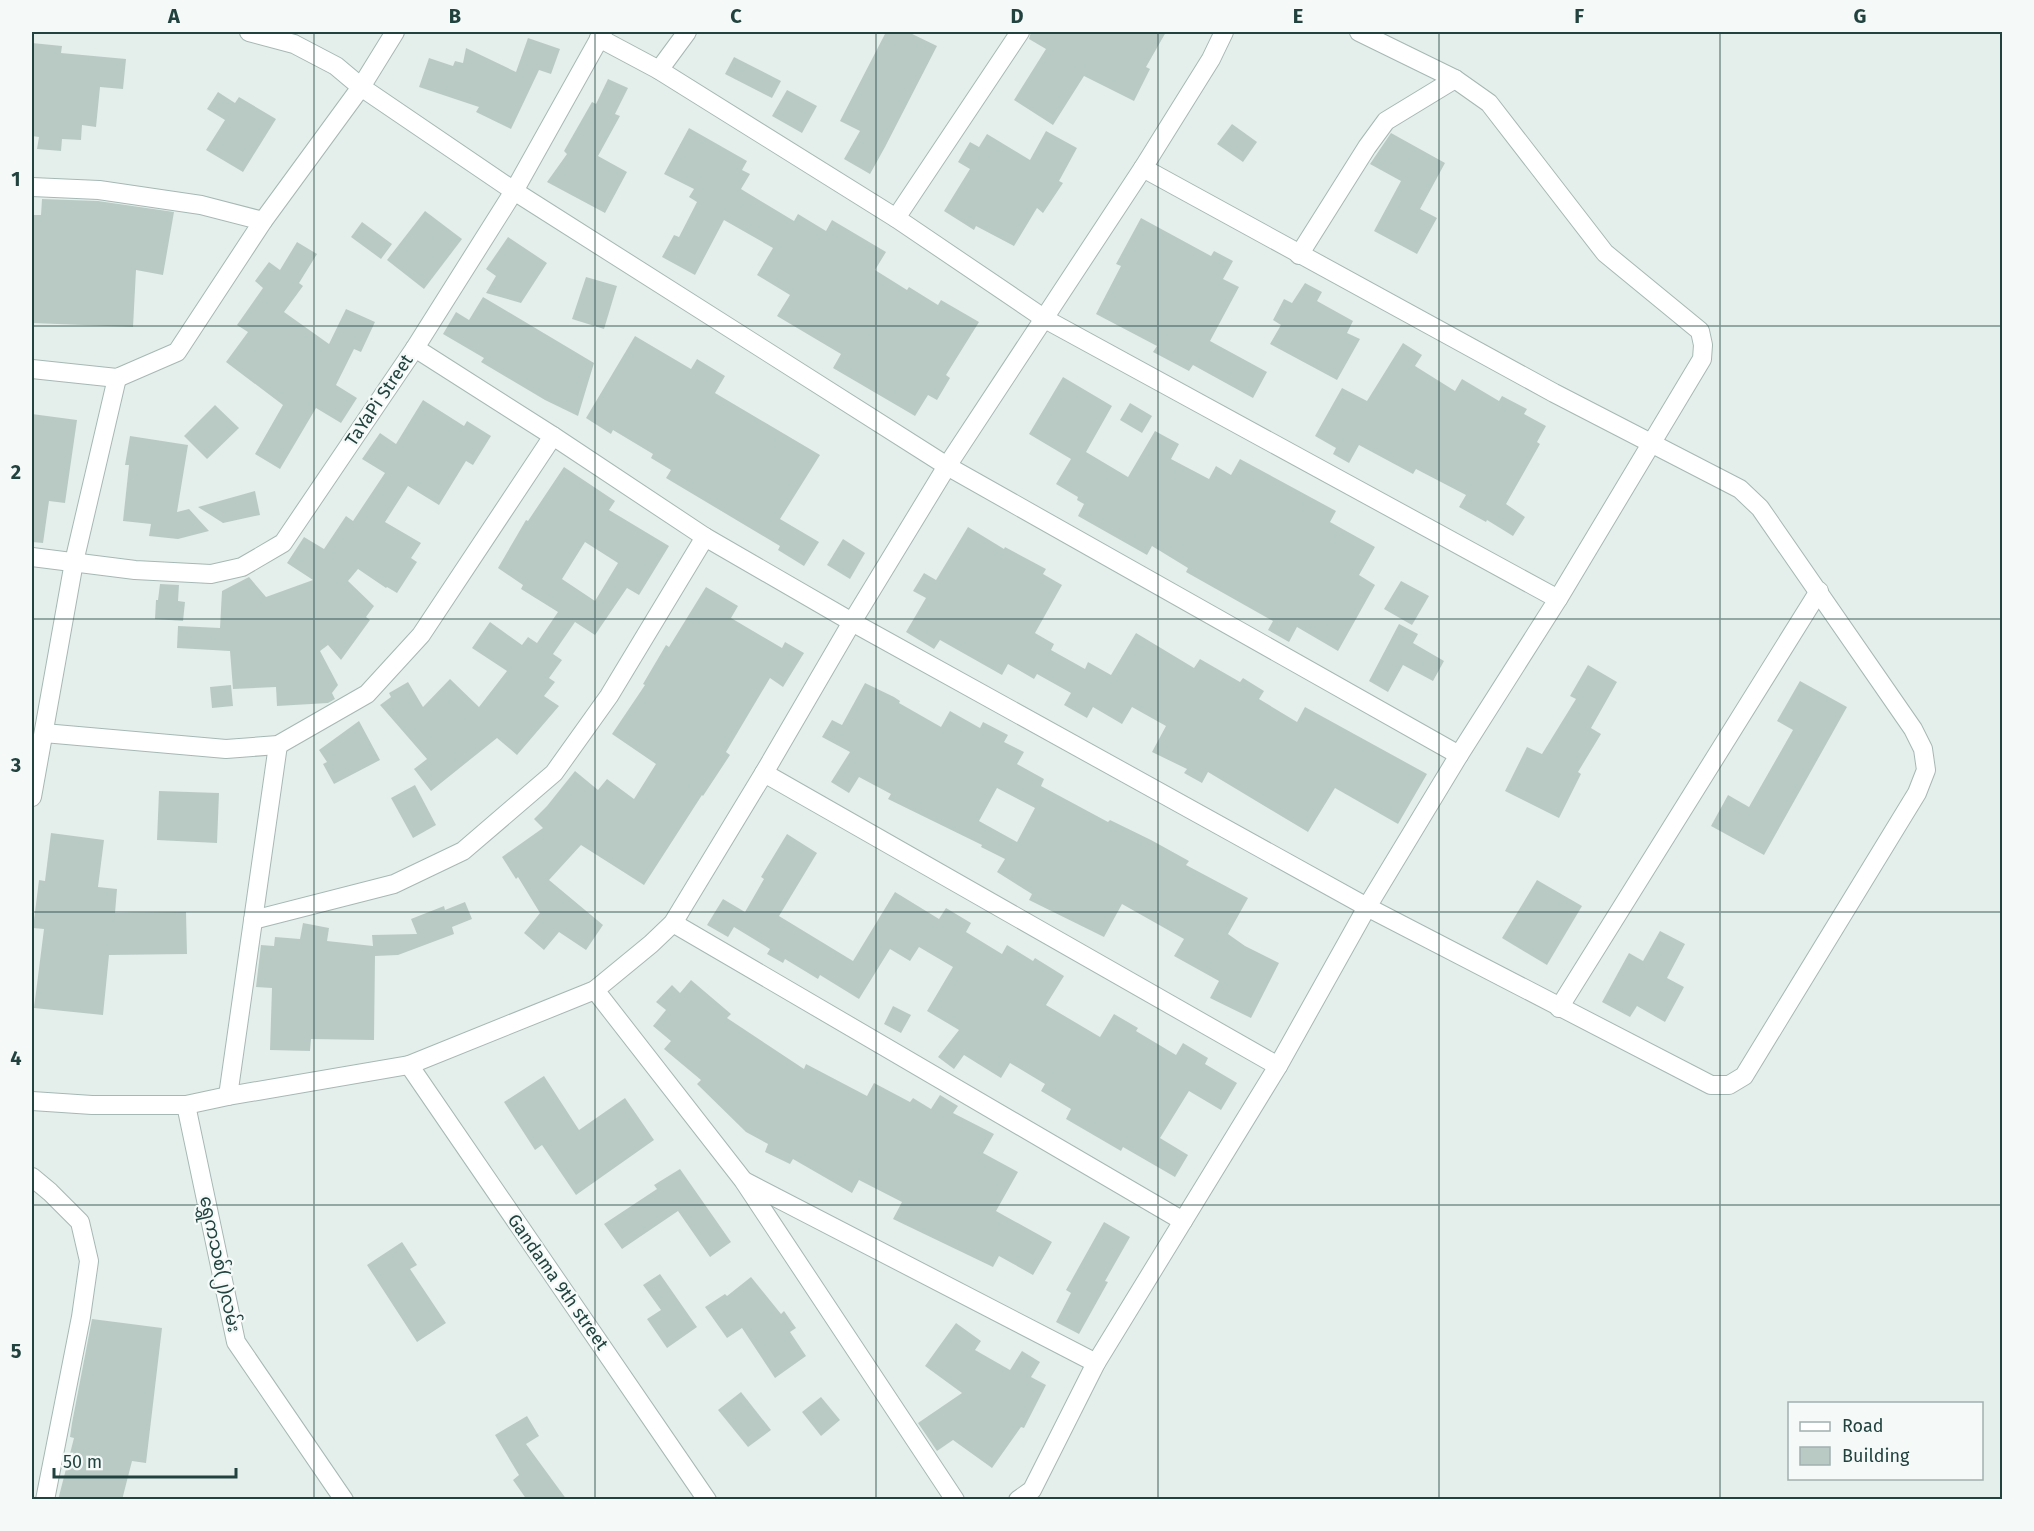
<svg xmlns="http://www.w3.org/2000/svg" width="2034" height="1531" font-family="'Fira Sans','Noto Sans Myanmar',sans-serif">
<rect width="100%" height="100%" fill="#e4efeb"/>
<g fill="#b9cac5" fill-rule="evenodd">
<path d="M886 32H908L937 46 885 147 870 174 844 159 860 131 840 121Z"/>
<path d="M1031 32H1166L1146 67 1150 69 1134 101 1084 76 1053 125 1014 100 1046 49 1029 39Z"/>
<path d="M528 38 560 49 551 74 539 70 511 129 476 112 479 107 419 87 429 58 453 66 455 61 463 63 466 48 516 72Z"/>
<path d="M32 43 62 46 61 53 126 59 123 89 100 87 96 127 82 125 81 140 62 139 61 151 37 149 39 137 32 136Z"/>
<path d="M734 57 781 81 772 98 725 74Z"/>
<path d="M608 79 628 88 615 114 620 116 598 156 627 172 605 213 547 182 567 154 564 151 592 102 596 104Z"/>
<path d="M787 90 817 106 802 133 772 116Z"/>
<path d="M218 92 235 103 239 97 276 119 243 172 206 150 225 120 207 109Z"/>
<path d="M1232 124 1257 142 1243 162 1217 144Z"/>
<path d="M689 128 747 161 742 170 750 174 741 189 794 221 798 214 826 231 832 220 886 252 875 270 907 290 909 287 938 305 941 300 979 322 946 375 950 378 937 400 928 395 915 416 833 368 841 354 777 316 790 295 757 275 773 248 724 220 695 275 662 257 674 235 679 237 697 202 689 197 694 189 664 174Z"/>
<path d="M1046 131 1077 148 1059 181 1063 183 1043 213 1037 208 1014 246 976 226 974 230 944 211 970 169 958 162 970 142 979 147 987 134 1030 160Z"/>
<path d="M1391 133 1445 163 1420 209 1437 218 1417 254 1374 231 1401 181 1370 164Z"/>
<path d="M42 199 98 201 174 212 163 275 136 270 133 327 32 323V215H41Z"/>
<path d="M425 211 462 239 424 289 387 260Z"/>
<path d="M1141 218 1211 256 1214 251 1233 261 1223 279 1239 287 1210 341 1267 372 1253 398 1193 365 1189 371 1153 352 1157 346 1096 314 1121 266 1116 264Z"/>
<path d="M362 222 392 244 381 259 351 237Z"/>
<path d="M508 237 547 263 521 303 486 293 496 276 486 269Z"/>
<path d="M297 242 317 254 299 283 303 286 284 312 329 344 346 309 375 322 361 352 354 349 336 385 357 398 341 423 316 408 280 469 255 454 283 405 226 362 248 332 237 325 263 288 255 281 269 262 280 270Z"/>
<path d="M586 277 617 286 604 329 572 319Z"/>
<path d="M1305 283 1322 292 1317 301 1353 321 1347 333 1360 339 1337 380 1270 344 1281 325 1273 320 1284 299 1292 303Z"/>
<path d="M483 297 594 363 578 416 545 400 481 362 484 358 443 334 456 312 469 320Z"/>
<path d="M635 336 691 369 697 359 725 376 715 393 820 455 780 519 819 542 804 566 778 550 780 546 666 478 671 470 651 458 653 454 613 430 611 434 586 418Z"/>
<path d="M1403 343 1422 355 1415 366 1455 391 1462 379 1499 401 1502 396 1527 409 1524 414 1546 426 1537 442 1540 444 1506 504 1525 517 1513 536 1487 520 1486 522 1459 507 1466 495 1416 469 1413 474 1359 445 1349 463 1333 454 1336 448 1315 436 1342 388 1367 401Z"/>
<path d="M1063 377 1112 406 1086 452 1128 477 1155 431 1179 444 1171 459 1209 479 1216 466 1231 475 1240 459 1336 511 1330 522 1375 547 1359 575 1375 585 1338 651 1297 627 1289 642 1268 630 1273 621 1186 572 1188 568 1152 546 1147 555 1078 516 1084 504 1077 500 1078 497 1056 484 1071 459 1029 434Z"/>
<path d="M423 400 464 426 467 421 491 436 473 465 466 461 439 505 408 486 385 522 421 543 411 558 417 562 397 593 387 587 386 588 358 569 348 581 374 606 366 617 370 620 341 660 328 645 320 651 338 685 332 693 335 699 328 703 277 706 276 687 233 689 230 651 177 648 178 626 220 628 222 591 249 577 266 597 313 580 287 563 304 537 324 549 346 516 353 521 385 473 362 459 380 433 396 444Z"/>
<path d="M1130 403 1152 416 1142 433 1120 420Z"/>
<path d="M215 405 239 428 207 459 184 436Z"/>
<path d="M32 414 77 420 65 503 49 501 43 543 32 542Z"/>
<path d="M130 436 188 445 177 512 189 509 209 531 178 539 149 536 151 524 123 521 129 465H125Z"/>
<path d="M564 467 615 501 609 510 669 546 639 595 627 588 595 635 575 622 553 654 562 660 549 678 555 682 544 696 559 706 517 755 497 738 431 791 414 769 427 759 380 705 391 697 389 693 408 682 423 707 450 679 479 707 507 671 472 648 490 622 522 645 528 637 537 643 558 612 521 589 523 585 498 568 526 520 528 521ZM585 542 618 563 595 601 562 579Z"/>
<path d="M255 491 260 515 223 523 198 507Z"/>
<path d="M968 527 1004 549 1005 547 1046 569 1043 574 1062 585 1035 633 1054 644 1051 650 1085 669 1088 662 1111 675 1136 633 1194 668 1200 659 1240 682 1243 678 1264 691 1259 699 1297 722 1305 707 1427 774 1398 824 1335 788 1308 832 1208 772 1202 783 1184 773 1187 769 1152 752 1166 726 1132 707 1122 724 1093 707 1087 718 1064 705 1071 693 1037 674 1034 679 1008 664 1002 675 940 640 934 649 906 632 926 598 913 591 924 573 936 580Z"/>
<path d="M843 539 865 553 850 579 827 565Z"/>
<path d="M1401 581 1429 596 1412 625 1384 609Z"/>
<path d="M160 584 179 585 178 601 185 602 183 621 155 619 156 600H158Z"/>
<path d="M706 587 738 606 731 618 782 648 785 642 804 653 783 687 770 678 726 752 730 755 703 796 702 795 644 885 581 845 549 880 603 925 586 950 559 932 544 950 524 933 540 913 518 877 516 879 502 857 543 828 534 819 547 806 575 771 598 790 607 779 634 799 656 764 612 734 645 685 643 684 666 645 669 647Z"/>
<path d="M1399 624 1418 634 1413 643 1444 661 1433 681 1403 665 1388 692 1369 681Z"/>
<path d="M1588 665 1617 682 1591 728 1601 734 1578 772 1581 774 1559 818 1505 791 1527 747 1542 754 1576 699 1570 696Z"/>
<path d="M1800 681 1847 707 1764 855 1711 826 1728 795 1749 807 1793 730 1777 721Z"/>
<path d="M865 683 894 697 900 701 899 703 941 727 950 711 980 728 983 722 1008 735 1004 742 1024 752 1017 764 1044 779 1041 786 1108 822 1110 820 1151 840 1189 861 1186 865 1248 898 1228 934 1245 946 1279 963 1251 1018 1210 998 1219 981 1174 956 1184 939 1122 904 1104 937 1029 900 1032 894 997 872 1005 859 981 847 982 845 888 799 891 794 859 777 849 793 831 782 850 752 822 737 832 720 842 725ZM997 788 1035 808 1017 842 979 821Z"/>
<path d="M231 685 233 706 212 708 210 687Z"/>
<path d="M359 721 380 760 334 784 323 764 327 762 319 750Z"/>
<path d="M415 785 436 825 413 838 391 798Z"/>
<path d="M159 791 219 793 217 843 157 840Z"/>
<path d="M51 833 104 840 98 887 117 889 115 913 186 912 187 954 109 955 103 1015 34 1008 44 929 33 928 39 880 45 881Z"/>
<path d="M787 834 817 853 779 916 853 961 895 892 939 919 946 908 971 923 966 932 1002 954 1007 945 1033 961 1035 958 1064 976 1046 1005 1100 1037 1114 1014 1138 1028 1136 1031 1176 1055 1183 1043 1208 1058 1205 1064 1237 1083 1221 1110 1189 1091 1160 1138 1188 1155 1175 1177 1123 1147 1121 1151 1066 1119 1071 1109 1041 1091 1045 1084 1010 1063 1001 1078 964 1055 954 1069 938 1057 959 1030 927 1011 953 967 919 947 910 961 890 949 859 999 820 975 818 979 785 959 783 963 767 954 770 949 734 927 728 937 707 925 723 899 745 912 764 879 761 877Z"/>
<path d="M1537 880 1582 906 1547 965 1502 938Z"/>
<path d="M465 902 472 919 452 927 454 934 398 955 375 956 374 1040 311 1039 310 1051 270 1050 272 988 256 987 261 945 274 946 275 937 300 939 303 923 329 928 327 941 373 946 372 935 417 934 411 919 444 906 445 910Z"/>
<path d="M1660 931 1685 944 1667 978 1684 987 1665 1022 1637 1006 1630 1017 1602 1002 1629 953 1643 961Z"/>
<path d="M691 980 731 1014 727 1018 804 1069 806 1064 867 1096 874 1083 910 1102 913 1098 931 1109 940 1095 958 1106 953 1113 994 1134 983 1153 1018 1172 996 1211 1052 1242 1033 1275 999 1256 993 1267 893 1219 902 1202 859 1180 852 1193 793 1159 790 1164 765 1152 768 1144 746 1132 697 1084 701 1080 664 1049 671 1041 653 1026 666 1010 656 1002 672 985 680 993Z"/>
<path d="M893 1006 911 1015 901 1033 884 1024Z"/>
<path d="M544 1076 579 1130 625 1098 654 1140 576 1195 542 1145 535 1150 504 1102Z"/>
<path d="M680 1169 731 1242 710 1257 678 1211 622 1249 604 1224 657 1189 654 1185Z"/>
<path d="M1104 1222 1130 1237 1105 1281 1108 1282 1079 1334 1056 1322 1071 1293 1066 1290Z"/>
<path d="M402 1242 417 1265 410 1269 446 1323 417 1342 367 1265Z"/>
<path d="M660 1274 697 1327 667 1348 647 1319 661 1310 643 1285Z"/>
<path d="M751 1277 781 1314 784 1311 796 1328 790 1332 806 1356 775 1378 742 1328 727 1338 705 1307 725 1294 727 1296Z"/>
<path d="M92 1319 162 1328 146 1463 132 1461 122 1500H58L74 1438 70 1437 72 1423Z"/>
<path d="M956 1323 981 1341 975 1350 1010 1370 1022 1351 1040 1362 1031 1377 1046 1385 1024 1428 1021 1427 992 1468 953 1440 937 1451 918 1423 962 1393 925 1366Z"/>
<path d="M741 1392 771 1430 748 1447 718 1410Z"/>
<path d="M821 1397 840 1420 821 1436 802 1412Z"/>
<path d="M527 1416 539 1436 526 1444 567 1500H527L513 1480 519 1475 495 1435Z"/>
</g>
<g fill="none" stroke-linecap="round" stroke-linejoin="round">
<g stroke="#a6b8b4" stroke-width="20">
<g id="minor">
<path d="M249 32 294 44 336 66 361 87 514 191 947 466 1459 755"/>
<path d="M599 38 659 70 896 218 1045 319 1558 599"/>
<path d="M659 70 687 32"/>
<path d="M32 187 99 190 201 205 263 221"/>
<path d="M896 218 1020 32"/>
<path d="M1299 255 1367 147 1386 121 1455 79"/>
<path d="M415 348 553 436 705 537 852 622 1367 907 1711 1085H1729L1744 1076 1917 793 1926 770 1923 749 1913 729 1760 508 1740 489 1554 393 1143 168"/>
<path d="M32 369 117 378 177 352 263 221 361 87 395 32"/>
<path d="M32 557 135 570 211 574 242 567 283 543 415 348 514 191 603 32"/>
<path d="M44 733 226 749 278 745 367 694 421 635 553 436"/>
<path d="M764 773 1278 1066"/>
<path d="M32 797 74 562 117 378"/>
<path d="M253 920 394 884 463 851 554 773 609 696 705 537"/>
<path d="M673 923 1183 1221"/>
<path d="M595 990 743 1180 955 1500"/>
<path d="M1559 1008 1819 591"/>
<path d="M409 1065 707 1500"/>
<path d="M228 1096 278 745"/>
<path d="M32 1101 92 1105H186L228 1096 409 1065 595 990 651 944 673 923 764 773 852 622 947 466 1143 168 1211 59 1224 32"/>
<path d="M186 1105 236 1342 344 1500"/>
<path d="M32 1177 50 1192 80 1222 89 1261 81 1317 45 1500"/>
<path d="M744 1181 1096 1363"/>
<path d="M1018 1500 1032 1490 1096 1363 1278 1066 1367 907 1459 755 1558 599 1702 359 1703 345 1700 331 1605 253 1489 103 1455 79 1359 32"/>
</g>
</g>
<use href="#minor" stroke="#fff" stroke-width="18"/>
</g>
<path fill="none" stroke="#21423e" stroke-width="1.5" stroke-opacity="0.55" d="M314 32V1500M595 32V1500M876 32V1500M1158 32V1500M1439 32V1500M1720 32V1500M32 326H2002M32 619H2002M32 912H2002M32 1205H2002"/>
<g text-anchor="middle" stroke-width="4.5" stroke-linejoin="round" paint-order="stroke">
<g font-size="18" fill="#21423e" stroke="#f5faf9">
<text transform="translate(379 400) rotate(-56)" y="6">TaYaPi Street</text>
<text transform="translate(220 1264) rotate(78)" y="6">ရွှေကသစ်(၂)လမ်း</text>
<text transform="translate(558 1282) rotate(55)" y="6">Gandama 9th street</text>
</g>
</g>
<rect width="2034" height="1531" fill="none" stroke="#f5faf9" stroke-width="66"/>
<rect x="1788" y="1402" width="195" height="78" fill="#f5faf9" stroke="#a0b0ae" stroke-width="1.5"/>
<rect x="1800" y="1422" width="30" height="9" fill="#ffffff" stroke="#a0b0ae" stroke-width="1.5"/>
<text x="1842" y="1432" font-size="18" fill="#21423e">Road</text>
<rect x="1800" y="1447" width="30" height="18" fill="#b9cac5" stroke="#a0b0ae" stroke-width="1.5"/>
<text x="1842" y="1462" font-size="18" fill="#21423e">Building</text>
<path d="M54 1468v9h182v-9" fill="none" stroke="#21423e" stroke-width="3"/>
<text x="63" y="1468" font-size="18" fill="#21423e" stroke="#f5faf9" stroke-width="4.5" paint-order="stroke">50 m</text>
<rect x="33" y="33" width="1968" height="1465" fill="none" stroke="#21423e" stroke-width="2"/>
<g font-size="20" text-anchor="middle" font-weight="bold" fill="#21423e">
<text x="174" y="23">A</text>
<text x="455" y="23">B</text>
<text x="736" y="23">C</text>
<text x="1017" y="23">D</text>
<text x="1298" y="23">E</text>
<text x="1579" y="23">F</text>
<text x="1860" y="23">G</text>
<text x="16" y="186">1</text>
<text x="16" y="479">2</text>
<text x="16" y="772">3</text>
<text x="16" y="1065">4</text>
<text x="16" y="1358">5</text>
</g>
</svg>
